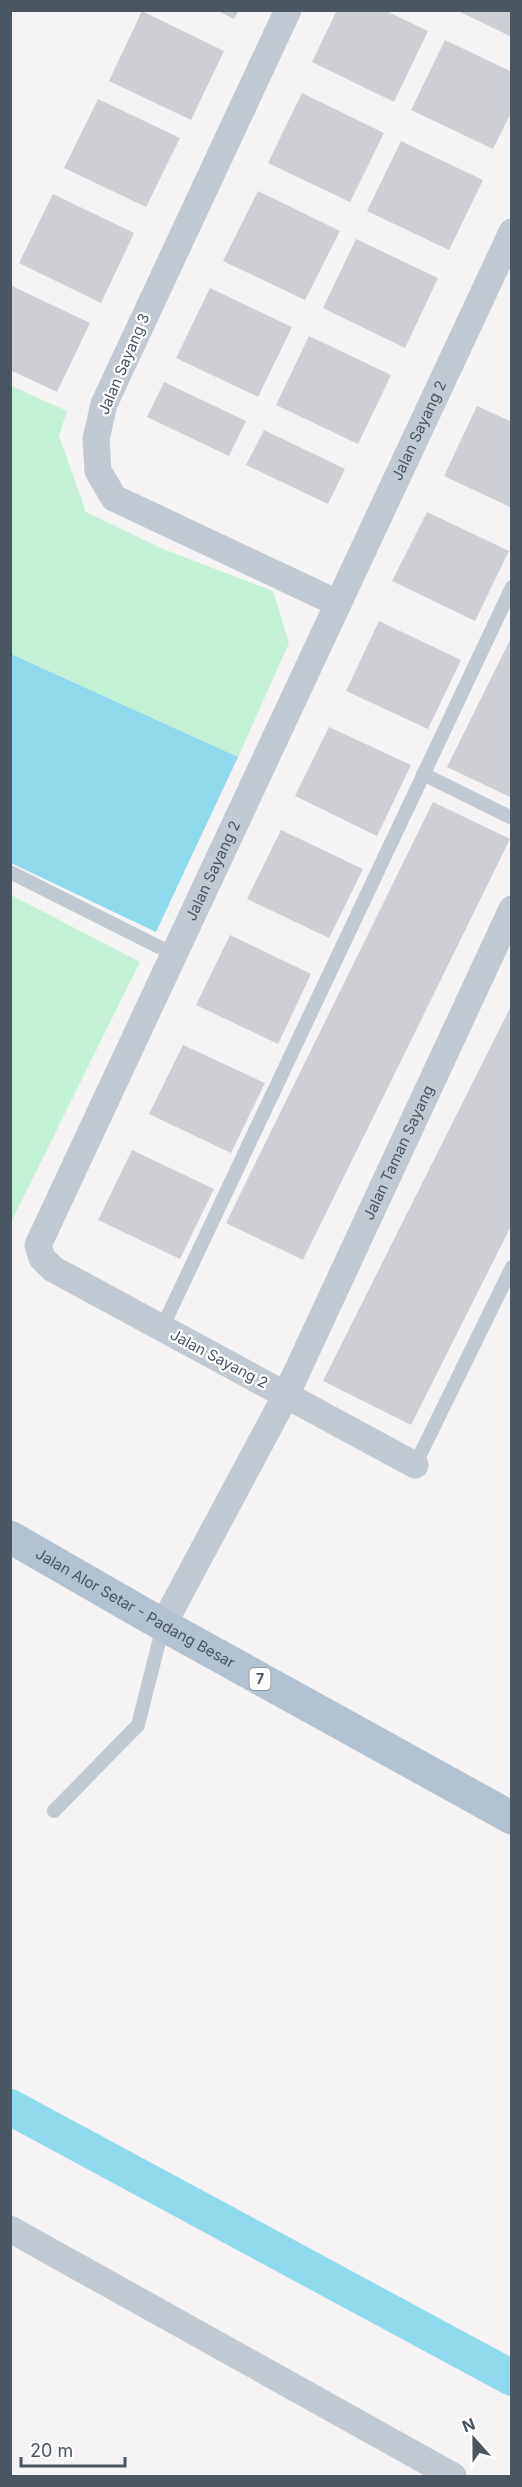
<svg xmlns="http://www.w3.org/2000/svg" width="522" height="2487" font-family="Inter,sans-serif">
<rect width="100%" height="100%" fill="#f5f3f3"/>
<g fill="#c3f1d5">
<path d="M11 386 67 411 59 436 86 512 163 549 273 591 289 643 238 757 11 654Z"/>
<path d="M11 895 140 962 11 1222Z"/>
</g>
<path fill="#90daee" d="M11 654 238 757 156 932 11 863Z"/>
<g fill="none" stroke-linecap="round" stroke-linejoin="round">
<path stroke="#90daee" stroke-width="36" d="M10 2107 512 2378"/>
</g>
<g fill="#cdcfd5">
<path d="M216 10H239L234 19Z"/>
<path d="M337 10H384L428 31 394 102 312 62Z"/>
<path d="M456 10H512V37Z"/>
<path d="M142 11 224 51 191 120 109 81Z"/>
<path d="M445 40 512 72V111L493 149 411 110Z"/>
<path d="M302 93 384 133 350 202 268 163Z"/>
<path d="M98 99 180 138 146 207 64 168Z"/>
<path d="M401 141 483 180 449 250 367 211Z"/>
<path d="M258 191 340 231 305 300 223 261Z"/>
<path d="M53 194 134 233 101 303 19 263Z"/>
<path d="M356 239 438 278 405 348 323 308Z"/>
<path d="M10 285 90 323 57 392 10 370Z"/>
<path d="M210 288 292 327 258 397 176 358Z"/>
<path d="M309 336 391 375 358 444 276 405Z"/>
<path d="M164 382 246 421 229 456 147 417Z"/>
<path d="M477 406 512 422V508L444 476Z"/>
<path d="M264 430 345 469 328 504 246 465Z"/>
<path d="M427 512 509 551 475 621 392 581Z"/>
<path d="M379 621 461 660 428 729 346 691Z"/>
<path d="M512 636V798L447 767Z"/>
<path d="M329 727 411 765 377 836 295 796Z"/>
<path d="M433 802 510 839 303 1260 226 1223Z"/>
<path d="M281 830 363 869 329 938 247 899Z"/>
<path d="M230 935 311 974 278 1044 196 1005Z"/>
<path d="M512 1004V1224L411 1425 323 1381Z"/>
<path d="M183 1045 265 1083 231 1153 149 1114Z"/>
<path d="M132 1150 214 1189 180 1259 98 1220Z"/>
</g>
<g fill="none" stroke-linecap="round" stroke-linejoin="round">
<g stroke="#c1cad2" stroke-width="14">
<path d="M423 774 512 818"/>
<path d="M10 872 173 954"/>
<path d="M162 1328 512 587"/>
<path d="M415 1465 512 1267"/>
<path d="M54 1811 138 1725 163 1626"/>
</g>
<g stroke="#c1cad2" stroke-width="27">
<path d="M288 10 104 404 96 439 98 471 114 498 337 603"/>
<path id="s1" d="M415 1465 53 1269 42 1258 38 1245 512 232"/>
<path id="s2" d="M163 1625 286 1395 512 909"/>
<path d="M10 2229 453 2476"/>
</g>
<path stroke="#b3c2d1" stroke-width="33" id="s3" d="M10 1537 163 1625 512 1818"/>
</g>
<g text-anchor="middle" stroke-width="4.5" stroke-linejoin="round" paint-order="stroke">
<rect fill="#fff" stroke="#808990" stroke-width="1.5" x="249.5" y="1668" width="21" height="22" rx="4.5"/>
<g font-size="14" font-weight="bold" fill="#4a5661">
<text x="260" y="1684">7</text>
</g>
<g font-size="15" fill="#4a5661" stroke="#fff">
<text transform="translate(124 364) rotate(-67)" y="5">Jalan Sayang 3</text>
<text dy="5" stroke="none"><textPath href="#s1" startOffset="1340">Jalan Sayang 2</textPath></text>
<text dy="5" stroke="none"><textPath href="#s1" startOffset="854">Jalan Sayang 2</textPath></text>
<text dy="5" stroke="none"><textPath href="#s2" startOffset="528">Jalan Taman Sayang</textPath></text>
<text transform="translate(219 1359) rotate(28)" y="5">Jalan Sayang 2</text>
<text dy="5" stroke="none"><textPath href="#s3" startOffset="144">Jalan Alor Setar - Padang Besar</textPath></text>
</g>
</g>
<rect width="522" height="2487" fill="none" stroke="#4a5661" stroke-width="24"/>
<g transform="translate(474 2439) rotate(339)" stroke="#ffffff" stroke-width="4.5" paint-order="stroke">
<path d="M0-4.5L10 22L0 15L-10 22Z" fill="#4a5661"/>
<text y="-9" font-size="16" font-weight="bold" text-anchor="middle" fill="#4a5661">N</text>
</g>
<path d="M21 2457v9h104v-9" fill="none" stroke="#4a5661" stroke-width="3"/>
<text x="30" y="2457" font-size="18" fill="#4a5661" stroke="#ffffff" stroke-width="4.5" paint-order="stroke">20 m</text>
</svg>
